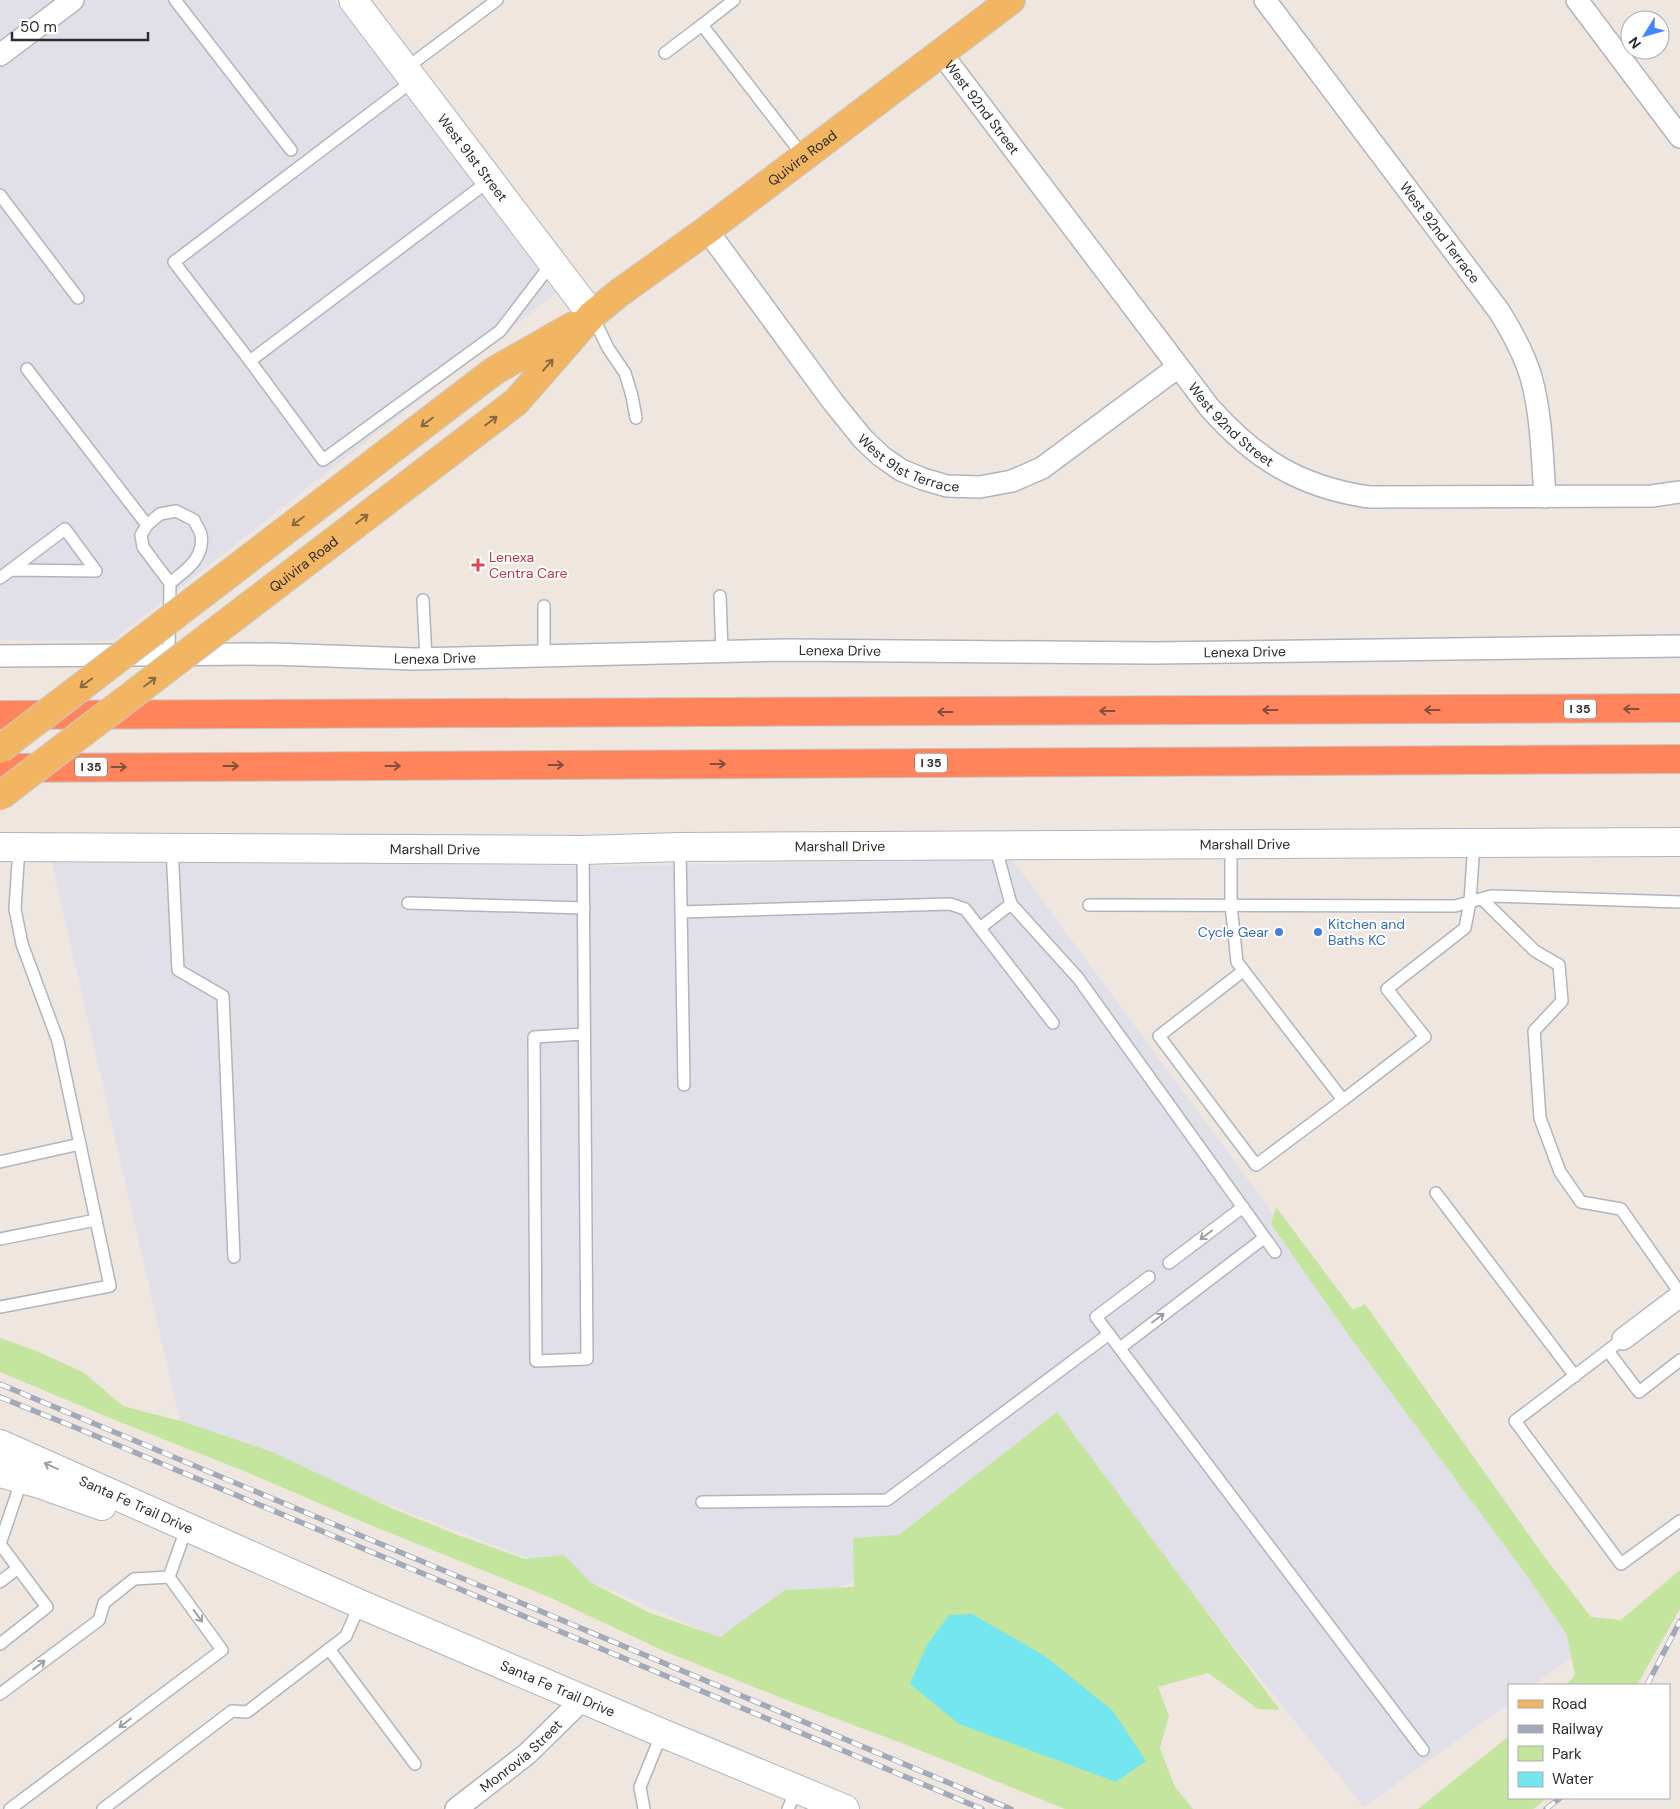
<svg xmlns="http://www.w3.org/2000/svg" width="1680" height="1809" font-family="'DM Sans',sans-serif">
<rect width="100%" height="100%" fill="#efe6e0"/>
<g fill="#e1e0e8">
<path d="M0 0H334L556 293 112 641 0 640Z"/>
<path d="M1012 859 1590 1644 1533 1685H1509V1703L1364 1807 1055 1424 851 1583 717 1637 613 1591 181 1425 51 860 611 866Z"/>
</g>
<g fill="#c3e59d">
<path d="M1276 1207 1353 1310 1365 1304 1546 1559 1591 1617 1621 1620 1680 1570V1609L1637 1685H1566L1575 1675 1567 1635 1525 1573 1350 1337 1271 1224Z"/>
<path d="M0 1338 34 1350 83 1372 123 1406 184 1422 272 1452 391 1508 458 1535 525 1559 564 1555 590 1582 650 1613 720 1637 785 1590 854 1587 853 1538 899 1535 1057 1412 1280 1710 1258 1709 1208 1673 1158 1687 1169 1716 1160 1748 1175 1787 1193 1809H1065L912 1747 784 1699 664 1651 549 1597 358 1520 244 1471 115 1420 0 1372Z"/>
<path d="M1509 1736V1798H1547L1533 1809H1418Z"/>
</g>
<path fill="#74e6f0" d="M972 1614 1045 1656 1113 1711 1146 1761 1116 1782 959 1724 910 1684 927 1645 949 1615Z"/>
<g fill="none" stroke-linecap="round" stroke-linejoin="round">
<g stroke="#b0b5bd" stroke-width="14">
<g id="service">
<path d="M175 0 291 150"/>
<path d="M734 0 702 25 804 157"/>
<path d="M665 53 702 25"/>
<path d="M405 69 497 0"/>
<path d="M490 180 250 361 323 460 500 331 552 263"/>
<path d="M0 195 78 298"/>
<path d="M592 315 608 348 625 373 632 396 636 418"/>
<path d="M250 361 174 262 414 80"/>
<path d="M27 369 147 525"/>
<path d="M0 578 65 529 96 571 10 570"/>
<path d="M720 596 722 652"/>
<path d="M423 600 426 658"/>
<path d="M169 653 170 583 143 547 141 535 147 525 160 514 176 511 194 520C196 525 200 530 201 535 205 558 185 571 170 583"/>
<path d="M544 656V606"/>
<path d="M1231 844V905L1237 962 1343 1100 1425 1037 1387 989 1465 928 1470 902 1474 843"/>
<path d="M680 847 684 1085"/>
<path d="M172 848 178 970 223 996 234 1257"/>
<path d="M583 850 587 1359 536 1361 534 1037 584 1034"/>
<path d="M1482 899 1535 951 1559 965 1562 1001 1534 1031 1540 1118 1560 1172 1581 1202 1621 1209 1680 1293"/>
<path d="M408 903 584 908"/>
<path d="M1011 904 1078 978 1275 1252"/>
<path d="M1089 905 1455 906 1491 896 1680 902"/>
<path d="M681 912 950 904 965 909 1053 1023"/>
<path d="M980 928 1011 904 995 845"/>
<path d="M1243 971 1159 1036 1256 1165 1343 1100"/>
<path d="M0 1162 80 1144"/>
<path d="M1436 1193 1575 1376"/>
<path d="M0 1239 96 1220"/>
<path d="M1169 1263 1243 1207"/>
<path d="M1149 1277 1096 1317 1423 1750"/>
<path d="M0 1307 110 1286 58 1041 22 944 15 909 19 847"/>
<path d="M1623 1339 1515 1421 1621 1564 1680 1521"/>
<path d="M1120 1348 1264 1238"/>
<path d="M1608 1351 1639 1392 1680 1360"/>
<path d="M702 1502 887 1500 1109 1334"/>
<path d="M0 1544 47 1607 0 1644"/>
<path d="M0 1544 22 1479"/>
<path d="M169 1577 184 1535"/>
<path d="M0 1582 18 1568"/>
<path d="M329 1649 415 1764"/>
<path d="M0 1694 99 1620 104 1603 134 1579 169 1577"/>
<path d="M10 1809 222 1650 169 1577"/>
<path d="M103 1809 232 1711 247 1712 346 1636 360 1604"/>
<path d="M644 1809 640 1787 662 1733"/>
<path d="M788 1809 797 1789"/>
</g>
</g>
<g stroke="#b0b5bd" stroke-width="24">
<g id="minor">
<path id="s1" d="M1265 0 1499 311C1512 332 1524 353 1531 377 1542 416 1542 457 1545 497"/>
<path d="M1577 0 1680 137"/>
<path id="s2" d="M941 53 1209 407C1255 459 1300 487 1369 497L1652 496 1680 492"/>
<path d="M0 55 73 0"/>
<path id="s3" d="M707 230 833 402 863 439 881 456 901 470 923 479 947 486 980 487 1012 481 1042 468 1178 367"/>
<path id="s4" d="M0 656 272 654 414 659 786 650 1154 653 1680 646"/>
<path d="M1623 1339 1680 1296"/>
<path id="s5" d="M456 1809 527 1754 582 1700"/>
</g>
</g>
<g stroke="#b0b5bd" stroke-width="30">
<g id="tertiary">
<path id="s6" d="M353 0 592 315"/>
<path id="s7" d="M0 847 583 850 680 847 1680 842"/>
</g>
</g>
<g stroke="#b0b5bd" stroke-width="30">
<g id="secondary">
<path id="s8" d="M0 1444 360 1604 662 1733 845 1809"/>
<path d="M0 1473 40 1484 102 1506"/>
</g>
</g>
<g stroke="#c8c8c8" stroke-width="30">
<g id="primary">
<path d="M494 371 573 326"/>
<path id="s9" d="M516 402 592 315 619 293 707 230 1011 0"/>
</g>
</g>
<g stroke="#c8c8c8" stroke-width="30">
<g id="motorway">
<path d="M0 715 1680 708"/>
<path d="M0 768 1680 759"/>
</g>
</g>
<use href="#service" stroke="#fff" stroke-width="11"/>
<use href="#minor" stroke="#fff" stroke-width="21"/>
<use href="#tertiary" stroke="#fff" stroke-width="28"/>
<use href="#secondary" stroke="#fff" stroke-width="28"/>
<use href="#primary" stroke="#f2b662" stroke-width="28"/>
<use href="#motorway" stroke="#ff845b" stroke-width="28"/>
<g stroke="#a2a9b8" stroke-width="5.5">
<g id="rail">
<path d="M0 1384 1011 1809"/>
<path d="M0 1397 84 1431 982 1809"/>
<path d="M1647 1685 1680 1621"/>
<path d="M1546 1809 1560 1798"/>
</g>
</g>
<use href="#rail" stroke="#fff" stroke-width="4" stroke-dasharray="11" stroke-linecap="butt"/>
<g stroke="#c8c8c8" stroke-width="30" stroke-linecap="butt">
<g id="primary-bridge">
<path d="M0 749 494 371"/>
<path id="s10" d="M0 796 516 402"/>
</g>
</g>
<use href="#primary-bridge" stroke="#f2b662" stroke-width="28"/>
</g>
<defs><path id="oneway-shaft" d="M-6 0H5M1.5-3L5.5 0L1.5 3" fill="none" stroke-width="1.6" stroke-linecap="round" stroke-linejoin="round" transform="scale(1.25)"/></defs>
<g stroke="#866b45">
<use href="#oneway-shaft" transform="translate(548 365) rotate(-49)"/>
<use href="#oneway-shaft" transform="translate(491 421) rotate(-37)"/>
<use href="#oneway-shaft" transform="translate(427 422) rotate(143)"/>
<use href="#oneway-shaft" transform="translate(362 519) rotate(-37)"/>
<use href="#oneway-shaft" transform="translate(298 521) rotate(143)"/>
<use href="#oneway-shaft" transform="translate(150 682) rotate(-37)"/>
<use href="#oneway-shaft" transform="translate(86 683) rotate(143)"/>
</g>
<g stroke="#81503f">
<use href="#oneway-shaft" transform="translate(1631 709) rotate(180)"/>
<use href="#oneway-shaft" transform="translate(1270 710) rotate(180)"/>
<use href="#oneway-shaft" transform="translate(1432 710) rotate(180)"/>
<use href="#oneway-shaft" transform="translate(1107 711) rotate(180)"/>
<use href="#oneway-shaft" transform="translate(945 712) rotate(180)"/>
<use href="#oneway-shaft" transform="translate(718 764)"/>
<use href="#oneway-shaft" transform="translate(556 765)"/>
<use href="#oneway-shaft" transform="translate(231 766)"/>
<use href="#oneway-shaft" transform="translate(393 766)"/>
<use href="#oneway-shaft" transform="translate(119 767)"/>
</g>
<g stroke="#a0a0a0">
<use href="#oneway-shaft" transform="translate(1206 1235) rotate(143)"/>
<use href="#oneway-shaft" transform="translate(1158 1318) rotate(-37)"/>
<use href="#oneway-shaft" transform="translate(51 1466) rotate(-156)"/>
<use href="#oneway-shaft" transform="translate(198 1616) rotate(54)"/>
<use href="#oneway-shaft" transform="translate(39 1665) rotate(-37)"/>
<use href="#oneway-shaft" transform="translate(125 1723) rotate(143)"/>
</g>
<path fill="#e0444e" stroke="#fff" stroke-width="2" d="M475.5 557.5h5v5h5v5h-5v5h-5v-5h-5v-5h5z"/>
<g fill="#3f7fe0" stroke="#fff" stroke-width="2">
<circle cx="1279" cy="932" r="5"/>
<circle cx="1318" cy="932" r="5"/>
</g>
<g text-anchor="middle" stroke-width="4" stroke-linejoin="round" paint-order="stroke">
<g fill="#fff" stroke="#6c6c6c" stroke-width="1">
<rect x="1564" y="699.5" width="32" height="19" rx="4"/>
<rect x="915" y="753.5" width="32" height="19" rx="4"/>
<rect x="75" y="757.5" width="32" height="19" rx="4"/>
</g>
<g font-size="12" font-weight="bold" fill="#2d2d2d">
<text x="1580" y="713">I 35</text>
<text x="931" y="767">I 35</text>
<text x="91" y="771">I 35</text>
</g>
<g font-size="14" fill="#2d2d2d" stroke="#fff">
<text dy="5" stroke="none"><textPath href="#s2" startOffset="68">West 92nd Street</textPath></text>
<text dy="5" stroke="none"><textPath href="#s6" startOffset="198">West 91st Street</textPath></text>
<text dy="5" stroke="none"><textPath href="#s9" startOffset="378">Quivira Road</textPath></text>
<text dy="5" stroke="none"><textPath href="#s1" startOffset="291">West 92nd Terrace</textPath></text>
<text dy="5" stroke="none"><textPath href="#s2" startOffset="472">West 92nd Street</textPath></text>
<text dy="5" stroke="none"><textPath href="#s3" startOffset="314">West 91st Terrace</textPath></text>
<text dy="5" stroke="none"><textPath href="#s10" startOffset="382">Quivira Road</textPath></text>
<text dy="5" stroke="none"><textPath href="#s4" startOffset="840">Lenexa Drive</textPath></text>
<text dy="5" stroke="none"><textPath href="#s4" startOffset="1245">Lenexa Drive</textPath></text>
<text dy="5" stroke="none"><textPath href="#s4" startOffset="435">Lenexa Drive</textPath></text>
<text dy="5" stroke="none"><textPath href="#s7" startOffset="1245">Marshall Drive</textPath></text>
<text dy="5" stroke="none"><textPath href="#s7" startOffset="840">Marshall Drive</textPath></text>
<text dy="5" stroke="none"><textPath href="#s7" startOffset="435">Marshall Drive</textPath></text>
<text dy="5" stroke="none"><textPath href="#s8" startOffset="149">Santa Fe Trail Drive</textPath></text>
<text dy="5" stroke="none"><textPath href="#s8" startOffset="609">Santa Fe Trail Drive</textPath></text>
<text dy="5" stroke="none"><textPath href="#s5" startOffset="84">Monrovia Street</textPath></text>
</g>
<g font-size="14" fill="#be3a42" stroke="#fff" text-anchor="start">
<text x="489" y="562">Lenexa<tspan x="489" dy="16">Centra Care</tspan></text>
</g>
<g font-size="14" fill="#366cbe" stroke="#fff" text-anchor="start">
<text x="1328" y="929">Kitchen and<tspan x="1328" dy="16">Baths KC</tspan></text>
<text x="1269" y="937" text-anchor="end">Cycle Gear</text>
</g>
</g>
<rect x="1508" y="1684" width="162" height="115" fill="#ffffff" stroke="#ababab"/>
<rect x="1518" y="1700" width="25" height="8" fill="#f2b662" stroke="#ababab"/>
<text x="1552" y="1709" font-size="15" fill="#2d2d2d">Road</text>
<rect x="1518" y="1725" width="25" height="8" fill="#a2a9b8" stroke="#ababab"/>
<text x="1552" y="1734" font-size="15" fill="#2d2d2d">Railway</text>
<rect x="1518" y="1746" width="25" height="15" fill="#c3e59d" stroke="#ababab"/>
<text x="1552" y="1759" font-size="15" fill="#2d2d2d">Park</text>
<rect x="1518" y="1772" width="25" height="15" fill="#74e6f0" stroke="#ababab"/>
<text x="1552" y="1784" font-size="15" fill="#2d2d2d">Water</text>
<g transform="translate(1645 35) rotate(233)"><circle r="24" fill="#ffffff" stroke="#ababab"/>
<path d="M0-4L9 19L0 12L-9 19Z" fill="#4186fb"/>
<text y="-8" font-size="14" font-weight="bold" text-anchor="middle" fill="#2d2d2d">N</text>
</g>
<path d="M12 32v8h136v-8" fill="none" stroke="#2d2d2d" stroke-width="2.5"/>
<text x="20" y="32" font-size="15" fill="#2d2d2d" stroke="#ffffff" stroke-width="4" paint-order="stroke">50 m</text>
</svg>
